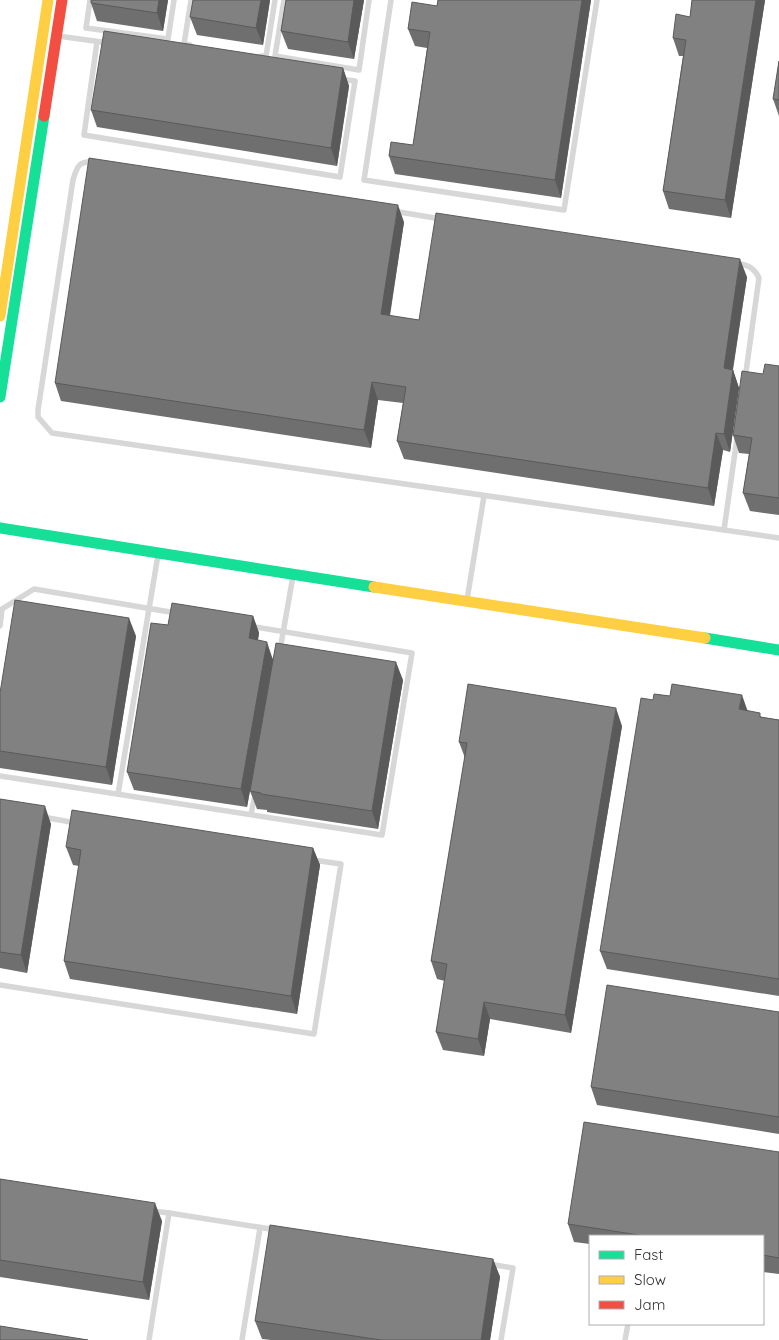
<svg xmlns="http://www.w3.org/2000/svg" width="779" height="1340" font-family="Quicksand,sans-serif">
<rect width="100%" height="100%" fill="#fff"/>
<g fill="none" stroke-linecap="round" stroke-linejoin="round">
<g stroke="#d7d7d7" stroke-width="5.5">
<path d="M90 0 86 28 168 39 174 0"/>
<path d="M284 0 275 56 359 70 369 0"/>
<path d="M391 0 364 180 564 210 597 0"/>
<path d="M58 36 109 43"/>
<path d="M97 42 84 135 340 177 355 81 340 79"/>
<path d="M190 45 184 44 191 0"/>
<path d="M261 56H266L275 0"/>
<path d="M96 162C79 160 77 166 73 180L38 410V417L52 433 779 538"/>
<path d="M393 211 441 219"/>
<path d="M734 263C746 264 754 267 759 278L745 379"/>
<path d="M724 530 737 438"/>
<path d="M467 600 484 496"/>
<path d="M0 626 2 609 34 589 176 613"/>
<path d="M280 650 293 576"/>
<path d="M0 776 382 835 412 653 250 626"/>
<path d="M118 794 158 555"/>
<path d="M251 814 255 795"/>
<path d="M43 817 76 823"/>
<path d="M0 985 314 1034 341 864 313 860"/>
<path d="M169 1213 277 1230"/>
<path d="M489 1264 513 1268 501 1340"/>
<path d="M149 1340 169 1213 153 1211"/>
<path d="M242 1340 260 1228"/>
<path d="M625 1340 628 1324"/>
</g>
<g stroke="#16e098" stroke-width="11">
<path d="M0 397 44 116"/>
<path d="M0 528 374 587"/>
<path d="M705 638 779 650"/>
</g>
<g stroke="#ffcf43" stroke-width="11">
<path d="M0 316 48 0"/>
<path d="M374 587 705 638"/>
</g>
<path stroke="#f24e42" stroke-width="11" d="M44 116 62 0"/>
</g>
<g fill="#6f6f6f">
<path d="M168 0 163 31 97 21 91 3Z"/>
<path d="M270 0 263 45 197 35 190 17Z"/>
<path d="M286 0H364L354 59 288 49 281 31Z"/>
<path d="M438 0H591L561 198 395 174 389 156 413 145 427 48 415 46 408 29 437 6Z"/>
<path d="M692 0H765L731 218 669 209 663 191 683 56H679L673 38 690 17Z"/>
<path d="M779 61V116L773 99Z"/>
<path d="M343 68 349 86 337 166 97 127 91 110Z"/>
<path d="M404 222 390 316 419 320 747 277 733 370 739 388 730 452 723 450 714 506 404 459 397 441 403 403 378 400 371 448 61 401 55 383Z"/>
<path d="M779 366V515L750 511 743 493 749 454 739 453 733 435 763 374Z"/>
<path d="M253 616 259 633 258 640 273 659 403 680 378 829 267 812V810L257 809 250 791 247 807 134 790 127 772 168 625Z"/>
<path d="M136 636 112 785 0 768V693Z"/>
<path d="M748 711 762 717 779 720V996L607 969 600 951Z"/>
<path d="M622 726 571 1033 490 1019 484 1056 443 1050 436 1032 445 981 437 979 431 961 465 758 459 742Z"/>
<path d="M0 799 51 824 27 973 0 968Z"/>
<path d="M66 847 313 848 320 865 297 1014 70 979 64 961 79 866 73 865Z"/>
<path d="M779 1012V1134L597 1105 591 1087Z"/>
<path d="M779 1152V1274L763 1272V1236H590V1244L574 1242 568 1224Z"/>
<path d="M0 1179 162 1221 149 1300 0 1277Z"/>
<path d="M493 1259 500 1277 490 1340H271L262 1339 255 1321Z"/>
</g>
<g fill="#5a5a5a">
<path d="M159 0H168L163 31 157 13Z"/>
<path d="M261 0H270L263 45 256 28Z"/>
<path d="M354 0H364L354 59 348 42Z"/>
<path d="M582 0H591L561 198 555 180Z"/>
<path d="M756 0H765L731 218 725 200Z"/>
<path d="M343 68 349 86 337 166 331 148Z"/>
<path d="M398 205 404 222 387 332 381 314Z"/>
<path d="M740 259 747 277 730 386 724 368Z"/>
<path d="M733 370 739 388 730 452 724 434Z"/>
<path d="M372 382 378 400 371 448 364 430Z"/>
<path d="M716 433 723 450 714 506 708 488Z"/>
<path d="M253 616 259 633 255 656 249 638Z"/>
<path d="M129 618 136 636 112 785 106 767Z"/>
<path d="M267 642 273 660 247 807 241 789Z"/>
<path d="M396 662 403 680 378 829 372 811Z"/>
<path d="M742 695 748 712 739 709Z"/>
<path d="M616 708 622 726 571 1033 565 1015Z"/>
<path d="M45 806 51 824 27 973 21 955Z"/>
<path d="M313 848 320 865 297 1014 291 996Z"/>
<path d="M484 1002 490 1019 484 1056 478 1039Z"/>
<path d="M155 1203 162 1221 149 1300 143 1282Z"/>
<path d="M493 1259 500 1277 490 1340H481Z"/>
</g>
<g fill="#818181" stroke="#5a5a5a">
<path d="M91 0H159L157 13 91 3Z"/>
<path d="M193 0H261L256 28 190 17Z"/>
<path d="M286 0H354L348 42 281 31Z"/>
<path d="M438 0H582L555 180 389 156 391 142 413 145 430 32 408 29 412 2 437 6Z"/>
<path d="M692 0H756L725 200 663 191 686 40 673 38 676 14 690 17Z"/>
<path d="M104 31 343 68 331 148 91 110Z"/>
<path d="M779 61V100L773 99Z"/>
<path d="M89 158 398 205 381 314 419 320 436 213 740 259 724 368 733 370 724 434 716 433 708 488 397 441 406 387 372 382 364 430 55 383Z"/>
<path d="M765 364 779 366V498L743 493 752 438 733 435 742 371 763 374Z"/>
<path d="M15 600 129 618 106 767 0 751V693Z"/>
<path d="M172 603 253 616 249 638 267 642 241 789 127 772 151 623 168 625Z"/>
<path d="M276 643 396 662 372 811 261 794V793L250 791Z"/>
<path d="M468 684 616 708 565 1015 484 1002 478 1039 436 1032 447 964 431 961 467 743 459 742Z"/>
<path d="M672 684 742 695 739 709 760 713V717L779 720V979L600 951 641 698 653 700 654 694 670 696Z"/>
<path d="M0 799 45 806 21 955 0 952Z"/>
<path d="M72 810 313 848 291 996 64 961 81 850 66 847Z"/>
<path d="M607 985 779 1012V1117L591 1087Z"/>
<path d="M584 1122 779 1152V1258L763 1255V1236H645L568 1224Z"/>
<path d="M0 1179 155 1203 143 1282 0 1260Z"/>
<path d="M270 1225 493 1259 481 1340H381L255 1321Z"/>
<path d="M0 1326 88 1340H0Z"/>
</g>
<rect x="589" y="1235" width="175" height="90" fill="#ffffff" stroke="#adadad"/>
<rect x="599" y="1251" width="25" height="8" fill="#16e098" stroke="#adadad"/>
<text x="634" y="1260" font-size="15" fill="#333333">Fast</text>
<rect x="599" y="1276" width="25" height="8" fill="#ffcf43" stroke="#adadad"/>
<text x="634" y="1285" font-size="15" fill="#333333">Slow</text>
<rect x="599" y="1301" width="25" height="8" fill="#f24e42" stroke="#adadad"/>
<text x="634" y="1310" font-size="15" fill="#333333">Jam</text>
</svg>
